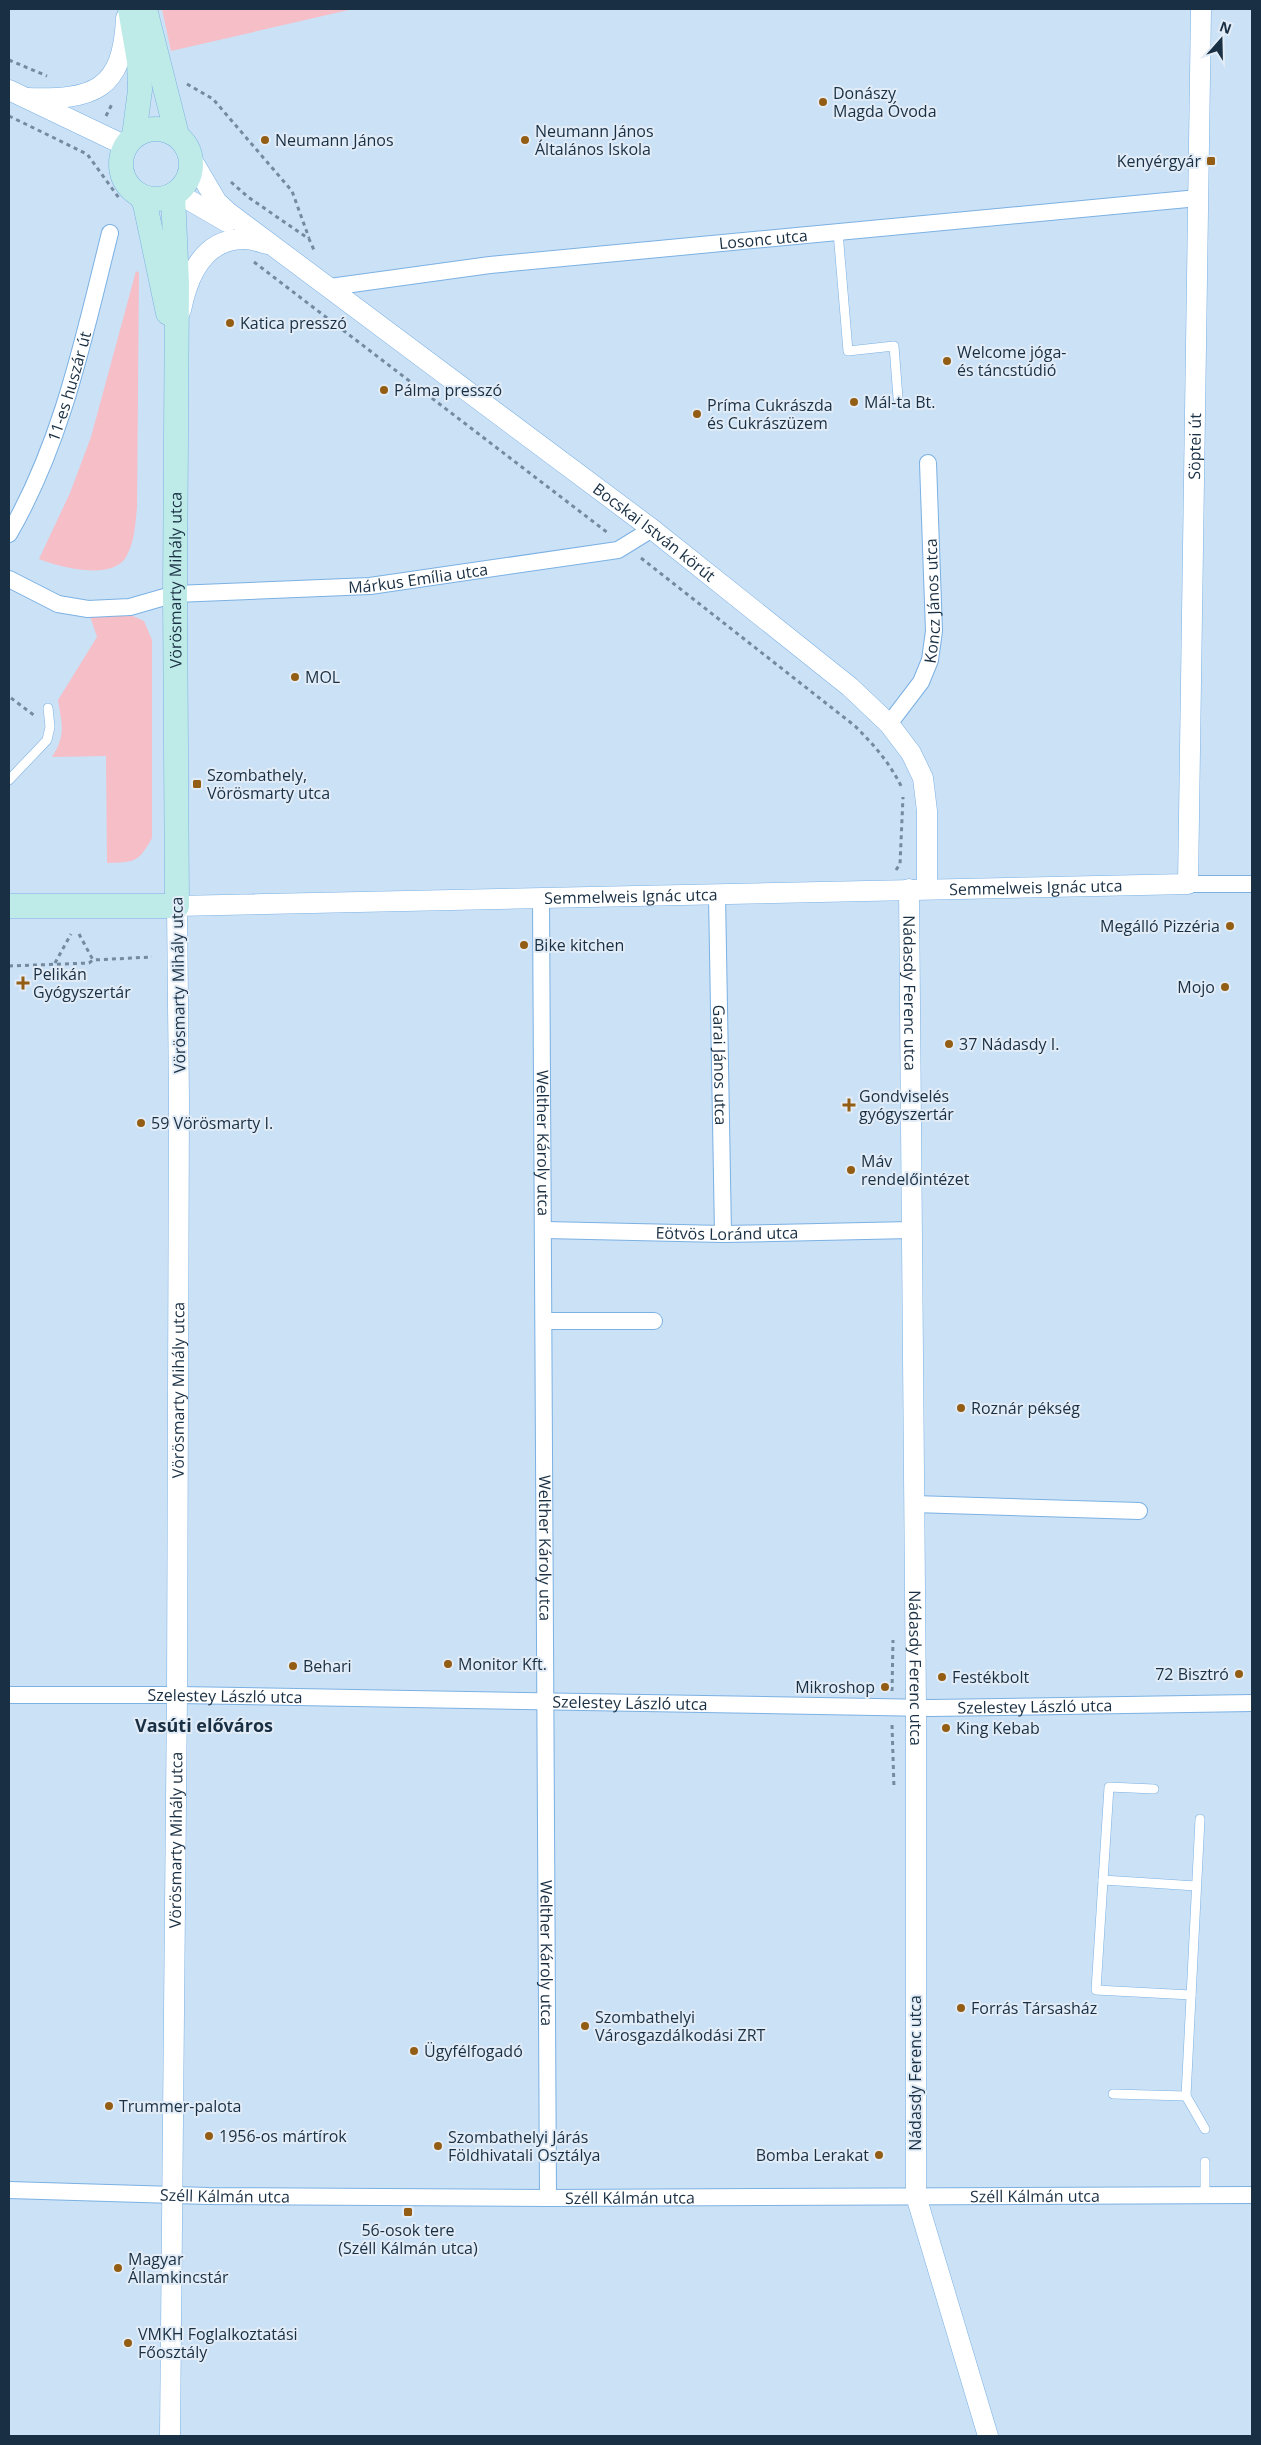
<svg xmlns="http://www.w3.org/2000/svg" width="1261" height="2445" font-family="'Open Sans',sans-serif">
<rect width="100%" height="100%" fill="#cbe1f6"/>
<g fill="#f6bec7">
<path d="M162 9H353L171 51Z"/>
<path d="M136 271 139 273 137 508C135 525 135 541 126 557 112 581 59 567 39 559L70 493 91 437Z"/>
<path d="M89 613 128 614 144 621 152 640V838C138 863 135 862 107 863L106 756 52 757C66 735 62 725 58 700L97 637Z"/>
</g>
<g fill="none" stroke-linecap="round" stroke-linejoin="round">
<g stroke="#7bb1e3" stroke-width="10">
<g id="service">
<path d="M838 232 848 351 894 346 898 398"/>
<path d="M9 780 47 740 50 727 48 708"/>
<path d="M1154 1789 1109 1787 1096 1990 1191 1995"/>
<path d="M1200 1819 1186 2096 1205 2129"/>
<path d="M1103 1880 1196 1886"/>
<path d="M1113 2094 1186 2096"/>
<path d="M1205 2162V2195"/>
</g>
</g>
<g stroke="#7bb1e3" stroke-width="18">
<g id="minor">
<path id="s1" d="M330 287 490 265 1198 198"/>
<path id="s2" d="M9 534C63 441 84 336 110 233"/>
<path id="s3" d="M9 579 58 604 88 609 130 607 175 594 370 586 618 550 652 529"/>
<path id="s4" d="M889 724 921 682 930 660 934 631 928 463"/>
<path d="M1188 884H1252"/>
<path id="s5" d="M717 895 723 1234"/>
<path id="s6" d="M541 897C546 1331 545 1765 548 2198"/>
<path id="s7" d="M545 1230 723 1234 911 1230"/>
<path d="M544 1321H654"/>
<path d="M914 1504 1139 1511"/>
<path id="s8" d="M9 1695H177L931 1708 1252 1703"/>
<path id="s9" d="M9 2190 208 2196 548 2198 1252 2195"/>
</g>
</g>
<g stroke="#7bb1e3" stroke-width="21">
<g id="tertiary">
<path d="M9 90 126 146"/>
<path d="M27 98C93 100 123 91 126 18"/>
<path id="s10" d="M191 158 217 202 229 213 652 529 850 687 889 724 911 753 923 778 927 811V889"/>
<path d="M177 193 227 222"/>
<path d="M181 310C188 275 204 238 245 239 252 239 260 242 267 244"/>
<path id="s11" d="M909 889 916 1708V2196L988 2436"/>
<path id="s12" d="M170 2436 177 1695 179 1100 177 906 1188 884 1201 9"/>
</g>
</g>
<g stroke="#7bb1e3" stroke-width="25">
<g id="secondary">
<path d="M130 9 139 61 140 90 134 136"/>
<path d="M145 9 177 135"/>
<circle cx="156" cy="164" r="35"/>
<path d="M141 196 145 204 168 313"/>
<path id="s13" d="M9 906H177L175 594 177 283 173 195"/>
</g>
</g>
<g stroke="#748a9e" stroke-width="3" stroke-dasharray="4 4" stroke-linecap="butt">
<path d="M9 60 47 76"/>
<path d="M187 84 213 99 292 191 309 238"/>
<path d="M9 116 87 154 119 198"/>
<path d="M106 116 112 104"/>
<path d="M231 182 248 197 309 239 314 250"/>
<path d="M254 262 608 533"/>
<path d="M641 558 855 726C874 745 890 763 902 788"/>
<path d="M11 698 35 716"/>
<path d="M896 870 900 864 903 797"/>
<path d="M79 934 93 960"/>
<path d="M55 963 71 934"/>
<path d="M9 966 89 963 93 960 152 957"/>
<path d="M892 1691 893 1640"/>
<path d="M892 1725 894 1788"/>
</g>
<use href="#service" stroke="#fff" stroke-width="9"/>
<use href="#minor" stroke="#fff" stroke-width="16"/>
<use href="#tertiary" stroke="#fff" stroke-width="20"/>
<use href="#secondary" stroke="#beebe8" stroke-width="24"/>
</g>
<g fill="#935d14" stroke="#e2ecf7" stroke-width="2">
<circle cx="823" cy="102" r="5"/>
<circle cx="265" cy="140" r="5"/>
<circle cx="525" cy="140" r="5"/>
<rect x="1206" y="156" width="10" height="10" rx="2.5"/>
<circle cx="230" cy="323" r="5"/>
<circle cx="947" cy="361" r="5"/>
<circle cx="384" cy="390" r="5"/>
<circle cx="854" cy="402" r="5"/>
<circle cx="697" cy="414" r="5"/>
<circle cx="295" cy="677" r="5"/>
<rect x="192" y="779" width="10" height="10" rx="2.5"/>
<circle cx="1230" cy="926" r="5"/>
<circle cx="524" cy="945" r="5"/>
<path d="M20.5 975.5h5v5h5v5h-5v5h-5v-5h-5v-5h5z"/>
<circle cx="1225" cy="987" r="5"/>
<circle cx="949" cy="1044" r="5"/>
<path d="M846.5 1097.5h5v5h5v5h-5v5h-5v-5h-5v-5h5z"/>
<circle cx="141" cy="1123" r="5"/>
<circle cx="851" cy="1170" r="5"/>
<circle cx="961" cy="1408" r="5"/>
<circle cx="448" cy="1664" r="5"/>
<circle cx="293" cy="1666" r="5"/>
<circle cx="1239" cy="1674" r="5"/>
<circle cx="942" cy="1677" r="5"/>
<circle cx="885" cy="1687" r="5"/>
<circle cx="946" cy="1728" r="5"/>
<circle cx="961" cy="2008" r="5"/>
<circle cx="585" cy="2026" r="5"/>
<circle cx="414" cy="2051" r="5"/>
<circle cx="109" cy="2106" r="5"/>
<circle cx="209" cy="2136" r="5"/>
<circle cx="438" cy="2146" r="5"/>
<circle cx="879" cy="2155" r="5"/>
<rect x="403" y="2207" width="10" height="10" rx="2.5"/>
<circle cx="118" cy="2268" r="5"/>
<circle cx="128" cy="2343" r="5"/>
</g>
<g text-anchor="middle" stroke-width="4" stroke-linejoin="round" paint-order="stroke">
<g font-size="16" fill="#192f43" stroke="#e2ecf7" text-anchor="start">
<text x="833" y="99">Donászy<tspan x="833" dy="18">Magda Óvoda</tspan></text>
<text x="535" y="137">Neumann János<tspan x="535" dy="18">Általános Iskola</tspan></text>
<text x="275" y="146">Neumann János</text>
<text x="1201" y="167" text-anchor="end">Kenyérgyár</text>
<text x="240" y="329">Katica presszó</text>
<text x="957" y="358">Welcome jóga-<tspan x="957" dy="18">és táncstúdió</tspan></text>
<text x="394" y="396">Pálma presszó</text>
<text x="864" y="408">Mál-ta Bt.</text>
<text x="707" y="411">Príma Cukrászda<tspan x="707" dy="18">és Cukrászüzem</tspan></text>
<text x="305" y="683">MOL</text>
<text x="207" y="781">Szombathely,<tspan x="207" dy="18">Vörösmarty utca</tspan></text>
<text x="1220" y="932" text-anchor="end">Megálló Pizzéria</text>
<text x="534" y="951">Bike kitchen</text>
<text x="33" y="980">Pelikán<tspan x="33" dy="18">Gyógyszertár</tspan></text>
<text x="1215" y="993" text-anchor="end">Mojo</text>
<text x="959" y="1050">37 Nádasdy I.</text>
<text x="859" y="1102">Gondviselés<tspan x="859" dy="18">gyógyszertár</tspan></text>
<text x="151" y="1129">59 Vörösmarty I.</text>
<text x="861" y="1167">Máv<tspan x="861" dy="18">rendelőintézet</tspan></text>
<text x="971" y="1414">Roznár pékség</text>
<text x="458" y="1670">Monitor Kft.</text>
<text x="303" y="1672">Behari</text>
<text x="1229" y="1680" text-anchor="end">72 Bisztró</text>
<text x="952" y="1683">Festékbolt</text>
<text x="875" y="1693" text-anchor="end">Mikroshop</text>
<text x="956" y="1734">King Kebab</text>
<text x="971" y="2014">Forrás Társasház</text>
<text x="595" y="2023">Szombathelyi<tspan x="595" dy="18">Városgazdálkodási ZRT</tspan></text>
<text x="424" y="2057">Ügyfélfogadó</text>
<text x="119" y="2112">Trummer-palota</text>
<text x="219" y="2142">1956-os mártírok</text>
<text x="448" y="2143">Szombathelyi Járás<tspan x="448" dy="18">Földhivatali Osztálya</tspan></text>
<text x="869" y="2161" text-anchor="end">Bomba Lerakat</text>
<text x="408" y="2236" text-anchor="middle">56-osok tere<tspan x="408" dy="18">(Széll Kálmán utca)</tspan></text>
<text x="128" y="2265">Magyar<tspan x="128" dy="18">Államkincstár</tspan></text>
<text x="138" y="2340">VMKH Foglalkoztatási<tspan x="138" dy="18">Főosztály</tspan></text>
</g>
<g font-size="16" fill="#192f43" stroke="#e2ecf7">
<text dy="6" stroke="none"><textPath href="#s1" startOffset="436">Losonc utca</textPath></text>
<text dy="6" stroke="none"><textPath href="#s2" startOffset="160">11-es huszár út</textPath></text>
<text dy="6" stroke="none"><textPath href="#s12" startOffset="2979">Söptei út</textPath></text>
<text dy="6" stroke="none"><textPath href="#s10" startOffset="599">Bocskai István körút</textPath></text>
<text dy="6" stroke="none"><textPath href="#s3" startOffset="418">Márkus Emília utca</textPath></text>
<text dy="6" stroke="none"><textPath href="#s13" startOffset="494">Vörösmarty Mihály utca</textPath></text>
<text dy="6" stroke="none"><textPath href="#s4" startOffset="136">Koncz János utca</textPath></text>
<text dy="6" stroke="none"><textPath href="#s12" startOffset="2389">Semmelweis Ignác utca</textPath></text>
<text dy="6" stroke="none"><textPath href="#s12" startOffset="1984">Semmelweis Ignác utca</textPath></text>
<text transform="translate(178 985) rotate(-91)" y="6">Vörösmarty Mihály utca</text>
<text dy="6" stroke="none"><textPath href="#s11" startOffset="104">Nádasdy Ferenc utca</textPath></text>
<text dy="6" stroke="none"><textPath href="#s5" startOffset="170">Garai János utca</textPath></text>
<text dy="6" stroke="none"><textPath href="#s6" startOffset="246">Welther Károly utca</textPath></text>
<text dy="6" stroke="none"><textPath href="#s7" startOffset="182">Eötvös Loránd utca</textPath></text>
<text dy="6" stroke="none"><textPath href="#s12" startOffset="1046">Vörösmarty Mihály utca</textPath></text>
<text dy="6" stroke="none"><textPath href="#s6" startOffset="651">Welther Károly utca</textPath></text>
<text dy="6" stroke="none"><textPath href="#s11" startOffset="779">Nádasdy Ferenc utca</textPath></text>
<text dy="6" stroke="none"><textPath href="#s8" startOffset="216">Szelestey László utca</textPath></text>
<text dy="6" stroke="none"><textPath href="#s8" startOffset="621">Szelestey László utca</textPath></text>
<text dy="6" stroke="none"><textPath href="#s8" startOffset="1026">Szelestey László utca</textPath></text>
<text dy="6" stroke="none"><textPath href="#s12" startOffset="596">Vörösmarty Mihály utca</textPath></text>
<text dy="6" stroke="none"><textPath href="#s6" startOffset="1056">Welther Károly utca</textPath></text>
<text transform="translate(915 2073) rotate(-90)" y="6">Nádasdy Ferenc utca</text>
<text dy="6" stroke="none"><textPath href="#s9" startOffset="216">Széll Kálmán utca</textPath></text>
<text dy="6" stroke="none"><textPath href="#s9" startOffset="1026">Széll Kálmán utca</textPath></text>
<text dy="6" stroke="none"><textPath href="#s9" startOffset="621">Széll Kálmán utca</textPath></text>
</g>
<g font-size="18" font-weight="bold" fill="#192f43" stroke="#e2ecf7">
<text x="204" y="1732">Vasúti előváros</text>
</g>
</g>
<rect width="1261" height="2445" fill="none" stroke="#192f43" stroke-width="20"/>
<g transform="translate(1221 40) rotate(20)" stroke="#e2ecf7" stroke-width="4" paint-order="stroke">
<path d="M0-4L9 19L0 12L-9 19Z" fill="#192f43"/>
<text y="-8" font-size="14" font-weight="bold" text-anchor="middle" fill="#192f43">N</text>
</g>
</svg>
